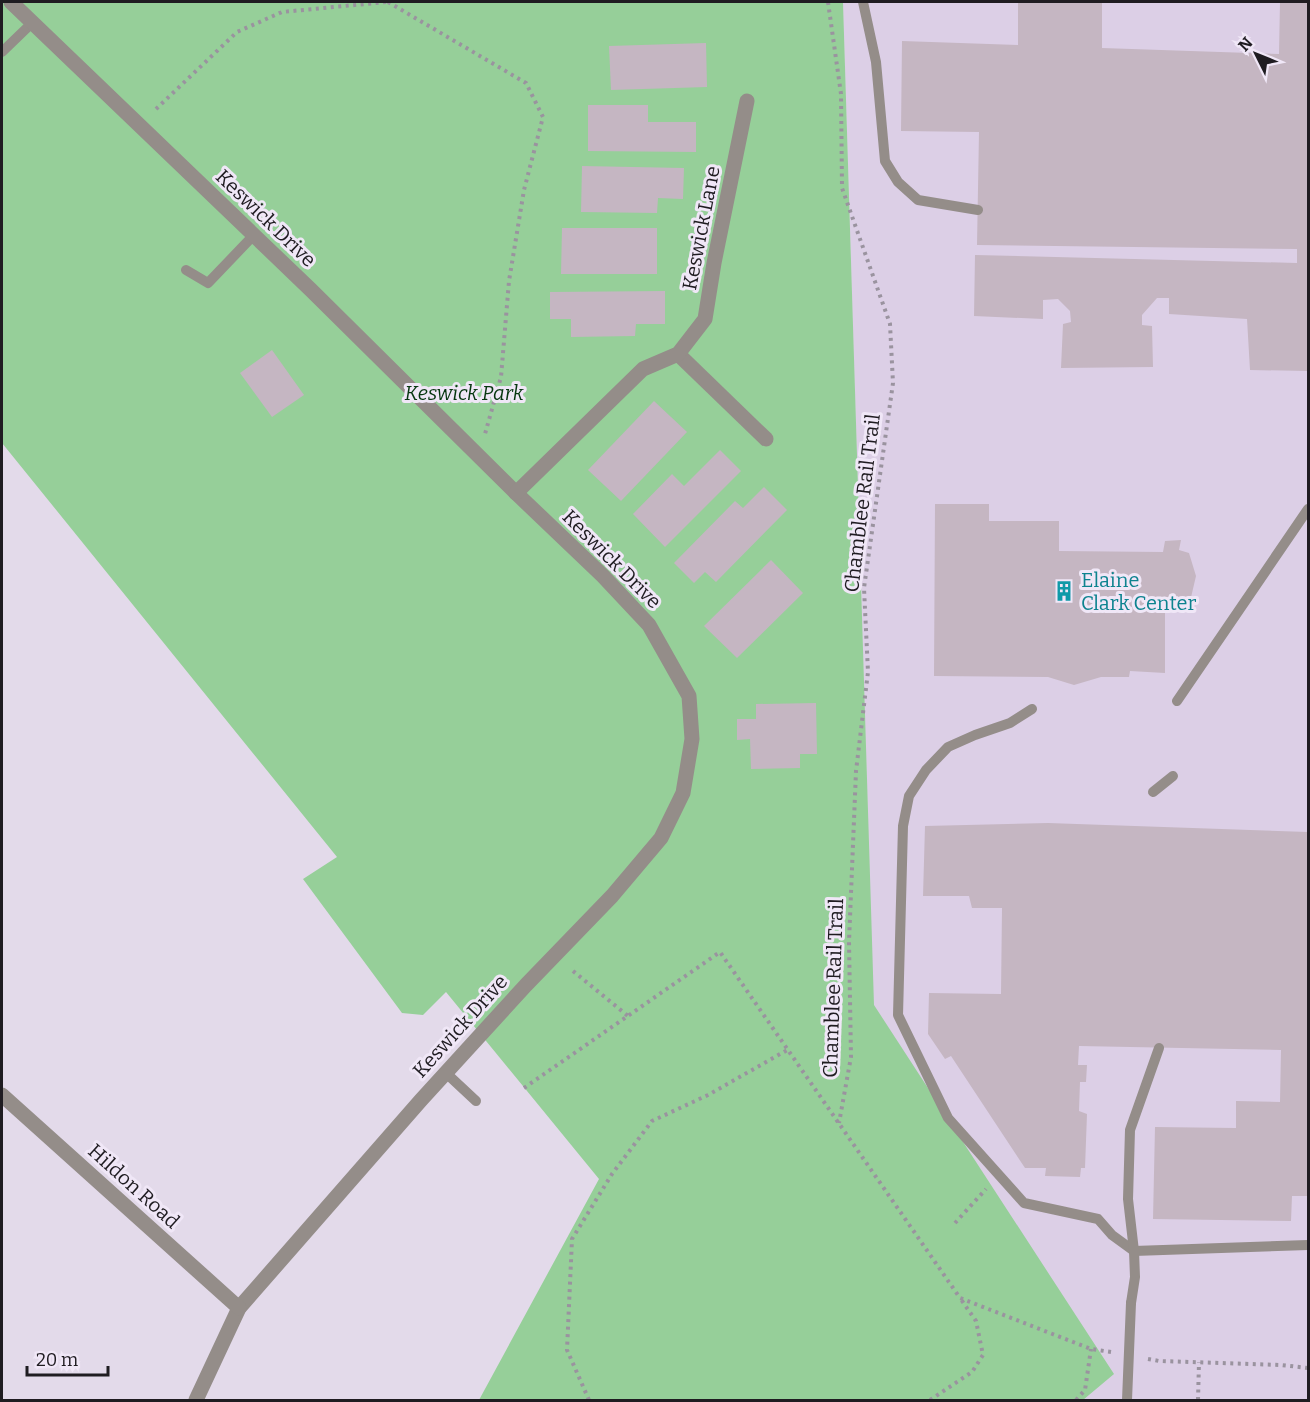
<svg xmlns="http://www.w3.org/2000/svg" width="1310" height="1402" font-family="Bitter,serif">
<rect width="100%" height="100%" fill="#e3daea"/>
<path fill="#dccfe6" d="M843 2H1308V1400H1078L862 1129 868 817Z"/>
<path fill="#96cf99" d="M2 2H843L874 1005 1114 1374 1083 1400H479L599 1179 446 992 423 1015 402 1013 303 879 337 857 2 443Z"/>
<g fill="#c5b6c2">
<path d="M1018 2H1102V48L1279 54 1280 2H1308V371L1250 370 1247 319 1169 314V298H1157L1142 315V325L1152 326 1153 367 1061 368 1063 324 1071 322 1070 311 1058 299 1043 300V319L974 316 975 255 1297 263V249L977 245 979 132 901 131 902 41 1018 45Z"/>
<path d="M706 43 707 87 611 90 609 46Z"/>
<path d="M588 105H648V122H696V152L588 151Z"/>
<path d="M582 166 684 168 683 199 658 198 657 213 581 212Z"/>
<path d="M562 228H657V274H561Z"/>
<path d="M665 291V324H636L635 336 571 337V319H550V292Z"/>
<path d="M272 350 304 395 272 417 240 373Z"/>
<path d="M654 401 687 432 621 501 588 470Z"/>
<path d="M720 450 741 471 665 547 633 514 672 474 684 486Z"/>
<path d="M764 487 787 510 716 582 705 572 694 583 674 563 735 501 743 508Z"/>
<path d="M935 504H989V521H1059V551L1163 552 1165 541 1181 540 1179 550 1189 553 1196 576 1189 606 1165 605V673L1130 671 1129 677H1101L1074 685 1048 677 934 676Z"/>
<path d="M771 560 803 593 737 658 704 626Z"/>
<path d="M816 703 817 754H800V768L751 769 750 739 737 740V719H756V704Z"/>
<path d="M1048 823 1308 832V1196H1292L1291 1221 1153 1219 1155 1127 1236 1128V1101L1280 1102 1281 1050 1079 1046 1078 1065H1087L1086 1082H1080L1079 1111 1087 1114 1085 1168H1081L1080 1177 1045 1176 1046 1168H1025L951 1056 945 1059 928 1034 929 993 1001 994 1002 908H972L969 896H923L925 826Z"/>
</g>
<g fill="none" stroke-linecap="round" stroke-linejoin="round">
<g stroke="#9a939f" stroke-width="4" stroke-dasharray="3 4.5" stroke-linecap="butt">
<path d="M388 2 526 83 543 117 524 190 509 281 501 377 485 434"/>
<path d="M828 2 841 94 842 188 890 324 893 383 864 588 868 672 856 771 849 942 851 1057 839 1123"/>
<path d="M156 109 237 32 282 12 386 2"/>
<path d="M573 971 628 1016"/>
<path d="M524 1088 720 952 960 1298 1091 1349 1111 1352"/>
<path d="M955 1223 986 1189"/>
<path d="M1148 1359 1159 1361 1281 1365 1308 1368"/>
<path d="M589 1400 567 1350 572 1239 612 1174 652 1121 708 1095 789 1049"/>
<path d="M930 1400 972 1372 983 1355 976 1321 960 1298"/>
<path d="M1076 1400 1085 1390 1091 1349"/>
<path d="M1198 1400 1199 1362"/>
</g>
<g stroke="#948d89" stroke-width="10">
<path d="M863 2 876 62 885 161 898 182 918 200 978 210"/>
<path d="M2 52 32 23"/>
<path d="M186 270 208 283 253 236"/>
<path d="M1177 701 1308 509"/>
<path d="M1032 709 1010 723 975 735 948 747 926 770 909 796 903 826 898 1015 948 1118 1024 1203 1098 1219 1112 1235 1134 1251 1308 1245"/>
<path d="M1153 792 1173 776"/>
<path d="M446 1073 476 1101"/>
<path d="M1131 1303 1135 1277 1134 1251 1128 1199 1130 1130 1159 1048"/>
</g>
<g stroke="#948d89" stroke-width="15">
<path d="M11 2 311 290 516 493 603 576 649 625 689 696 692 739 683 793 661 838 612 896 526 985 421 1100 239 1308 196 1400"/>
<path d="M678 354 766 439"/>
<path d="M516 493 643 369 678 354 705 319 714 263 747 101"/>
<path d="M2 1095 239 1308"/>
</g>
<path stroke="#948d89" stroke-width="10" d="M1127 1400 1131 1303"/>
</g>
<defs>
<g id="building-bare" transform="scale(1.62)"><path d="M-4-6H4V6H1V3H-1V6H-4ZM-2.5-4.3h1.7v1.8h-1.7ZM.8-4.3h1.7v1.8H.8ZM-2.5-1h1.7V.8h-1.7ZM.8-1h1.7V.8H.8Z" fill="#0f9aa8" stroke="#f0e7f7" stroke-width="2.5" paint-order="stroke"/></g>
</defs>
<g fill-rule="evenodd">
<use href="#building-bare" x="1064" y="591"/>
</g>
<g text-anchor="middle" stroke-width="6" stroke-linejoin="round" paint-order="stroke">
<g font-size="20" fill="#1f1c21" stroke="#f0e7f7">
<text transform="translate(266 218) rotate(44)" y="7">Keswick Drive</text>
<text transform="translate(701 228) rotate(-79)" y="7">Keswick Lane</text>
<text transform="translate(862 503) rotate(-83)" y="7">Chamblee Rail Trail</text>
<text transform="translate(612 559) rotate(45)" y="7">Keswick Drive</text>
<text transform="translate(833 988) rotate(-88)" y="7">Chamblee Rail Trail</text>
<text transform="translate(460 1026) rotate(-48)" y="7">Keswick Drive</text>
<text transform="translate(134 1186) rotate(42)" y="7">Hildon Road</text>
</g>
<g font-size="20" font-style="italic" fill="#06370f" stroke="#f0e7f7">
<text x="464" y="400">Keswick Park</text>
</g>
<g font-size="20" fill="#0d838f" stroke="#f0e7f7" text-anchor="start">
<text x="1081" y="587">Elaine<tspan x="1081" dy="23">Clark Center</tspan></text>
</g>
</g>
<rect width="1310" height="1402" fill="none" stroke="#1f1c21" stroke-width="6"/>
<g transform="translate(1256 54) rotate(313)" stroke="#f0e7f7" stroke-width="4.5" paint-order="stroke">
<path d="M0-4.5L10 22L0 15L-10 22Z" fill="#1f1c21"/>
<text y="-9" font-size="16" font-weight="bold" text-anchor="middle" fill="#1f1c21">N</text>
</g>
<path d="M27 1366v9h81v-9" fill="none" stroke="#1f1c21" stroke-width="3"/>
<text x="36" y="1366" font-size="18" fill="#1f1c21" stroke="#f0e7f7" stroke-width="4.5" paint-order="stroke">20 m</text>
</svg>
